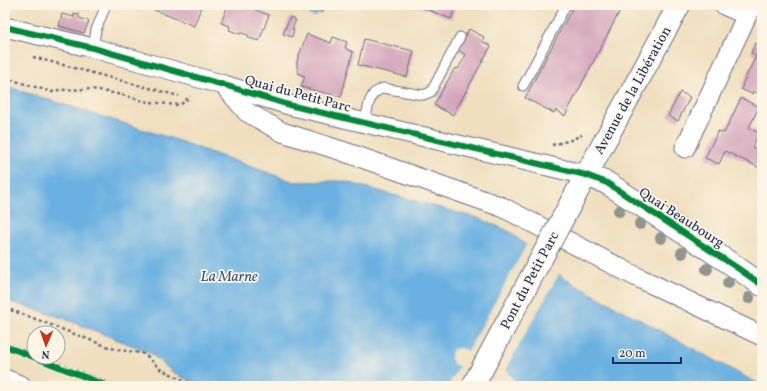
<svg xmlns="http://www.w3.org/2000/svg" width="767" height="391" font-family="Vollkorn,serif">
<rect width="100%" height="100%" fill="#fcf5e5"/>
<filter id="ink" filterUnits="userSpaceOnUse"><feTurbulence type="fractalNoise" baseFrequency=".025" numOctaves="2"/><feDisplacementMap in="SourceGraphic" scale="8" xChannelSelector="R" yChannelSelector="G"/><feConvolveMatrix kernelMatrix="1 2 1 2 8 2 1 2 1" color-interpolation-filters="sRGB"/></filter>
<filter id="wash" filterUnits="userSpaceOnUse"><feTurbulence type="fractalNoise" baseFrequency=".012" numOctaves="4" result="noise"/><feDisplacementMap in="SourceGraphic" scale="16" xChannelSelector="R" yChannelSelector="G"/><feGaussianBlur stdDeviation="0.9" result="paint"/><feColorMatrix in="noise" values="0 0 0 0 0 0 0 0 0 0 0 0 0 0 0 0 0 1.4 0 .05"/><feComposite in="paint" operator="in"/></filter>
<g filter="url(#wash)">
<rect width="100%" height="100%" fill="#efdfbe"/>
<g fill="#6bb1e1" stroke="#4370a0">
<path d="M307 5H325L321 14 319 13C314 19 308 15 307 9L306 8Z"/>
<path d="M5 86 173 139 294 182 342 181 481 219 512 233 563 278 762 386H203L175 374 149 352 60 317 5 300Z"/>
</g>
<path fill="#efdfbe" d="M527 244 560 272 505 370 511 376 514 382 513 386H448L459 367 453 363 451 358 452 350 459 348 464 349 468 351Z"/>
<g id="blocks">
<g fill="#d1a2ba">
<path d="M142 5H202L194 26Z"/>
<path d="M228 5H233L238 7 239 5H243L269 15 259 41 249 38 248 35 242 33 240 34 229 30 230 26 221 23Z"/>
<path d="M416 5H456L451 19Z"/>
<path d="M574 5H623L565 116 556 110 554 113 525 98Z"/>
<path d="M74 13 79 14V18L89 21 84 33 59 26 62 14 74 17Z"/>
<path d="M290 17 296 20 292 29H294L292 37 283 34Z"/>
<path d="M469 29 484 37 483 42 491 46 453 115 434 105 455 68 458 69 466 55 458 50Z"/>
<path d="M307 34 331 43 333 37 347 42 345 48 353 52 341 97 301 87 305 76 299 74 297 67V61Z"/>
<path d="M364 39 414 51 407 77 358 65Z"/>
<path d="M755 43 762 46V95L753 91 752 94 741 89 743 85H742L756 56 751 53Z"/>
<path d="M680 92 690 97 678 121 668 116Z"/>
<path d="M741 98 759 107 749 128 759 133 752 147 762 152V169L725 151 719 164 705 158 718 131 724 133Z"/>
</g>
</g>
</g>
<g filter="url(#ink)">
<use href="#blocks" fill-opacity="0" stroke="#656d80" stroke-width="1"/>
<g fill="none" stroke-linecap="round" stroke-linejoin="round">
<g stroke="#656d80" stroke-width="11">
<g id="lane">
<path d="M93 48 96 30 106 5"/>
<path d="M523 86 566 5"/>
<path d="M364 123 370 100 374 93 383 88 423 95 431 92 460 37"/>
</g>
</g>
<g stroke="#656d80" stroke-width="21">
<g id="street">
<path d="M724 5 747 15"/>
<path d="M5 27 93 48 224 85 289 105 586 175"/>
<path d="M224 85 247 112 282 132 342 151 502 207 639 278 762 336"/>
<path d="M685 148 747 15 753 5"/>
<path d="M5 379 22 386"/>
</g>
</g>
<g stroke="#656d80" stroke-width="24">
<g id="secondary">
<path d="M586 175 607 183 736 267 762 285"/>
<path d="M572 201 679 5"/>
</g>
</g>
<g stroke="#656d80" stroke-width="2.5" stroke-dasharray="3 3" stroke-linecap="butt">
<path d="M33 57 179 96"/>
<path d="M5 71 7 78"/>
<path d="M5 78 52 92 59 90 92 89 123 95 143 101 175 105 181 104 184 102 190 96"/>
<path d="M552 145 571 140 582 135"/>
<path d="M5 308 25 315 111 348 145 354 160 369 196 386"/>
<path d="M5 343 34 354"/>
<path d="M42 357 117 386"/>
</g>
<use href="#lane" stroke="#fff" stroke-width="9"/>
<use href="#street" stroke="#fff" stroke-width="19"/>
<use href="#secondary" stroke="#fff" stroke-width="22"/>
<g stroke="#656d80" stroke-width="24" stroke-linecap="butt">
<path id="secondary-bridge" d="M473 386 572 201"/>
</g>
<use href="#secondary-bridge" stroke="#fff" stroke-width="22"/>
<g stroke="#fcf5e5" stroke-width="8">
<g id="cycleway">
<path d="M5 27 93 48 224 85 289 105 586 175 607 183 736 267 762 285"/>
<path d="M5 346 108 386"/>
</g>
</g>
<use href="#cycleway" stroke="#00873e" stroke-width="6"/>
</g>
<g fill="#90958e">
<circle cx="619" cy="211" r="6"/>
<circle cx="640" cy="224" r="6"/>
<circle cx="661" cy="238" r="6"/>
<circle cx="682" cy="253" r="6"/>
<circle cx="707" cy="269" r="6"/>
<circle cx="728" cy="283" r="6"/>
<circle cx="749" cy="298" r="6"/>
</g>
</g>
<g text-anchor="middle" stroke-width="3.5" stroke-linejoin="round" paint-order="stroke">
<g font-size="14" fill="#1b2f5e" stroke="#fcf5e5">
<text transform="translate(632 90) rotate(-61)" y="5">Avenue de la Libération</text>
<text transform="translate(298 93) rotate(15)" y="5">Quai du Petit Parc</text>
<text transform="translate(682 217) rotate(33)" y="5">Quai Beaubourg</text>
<text transform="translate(529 280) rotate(-62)" y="5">Pont du Petit Parc</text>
</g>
<g font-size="15" font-style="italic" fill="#335685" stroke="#fcf5e5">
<text x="229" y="281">La Marne</text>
</g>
</g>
<rect width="767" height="391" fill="none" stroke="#fcf5e5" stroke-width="20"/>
<g transform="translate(46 345) rotate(182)"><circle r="19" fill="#fcf5e5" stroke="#a2a6af"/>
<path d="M0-3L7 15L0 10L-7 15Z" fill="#c8321e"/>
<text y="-6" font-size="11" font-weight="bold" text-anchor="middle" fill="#1b2f5e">N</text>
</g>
<path d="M613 357v6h68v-6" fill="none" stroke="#1b2f5e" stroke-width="2"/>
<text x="619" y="357" font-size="12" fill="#1b2f5e" stroke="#fcf5e5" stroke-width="3" paint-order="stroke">20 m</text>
</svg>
